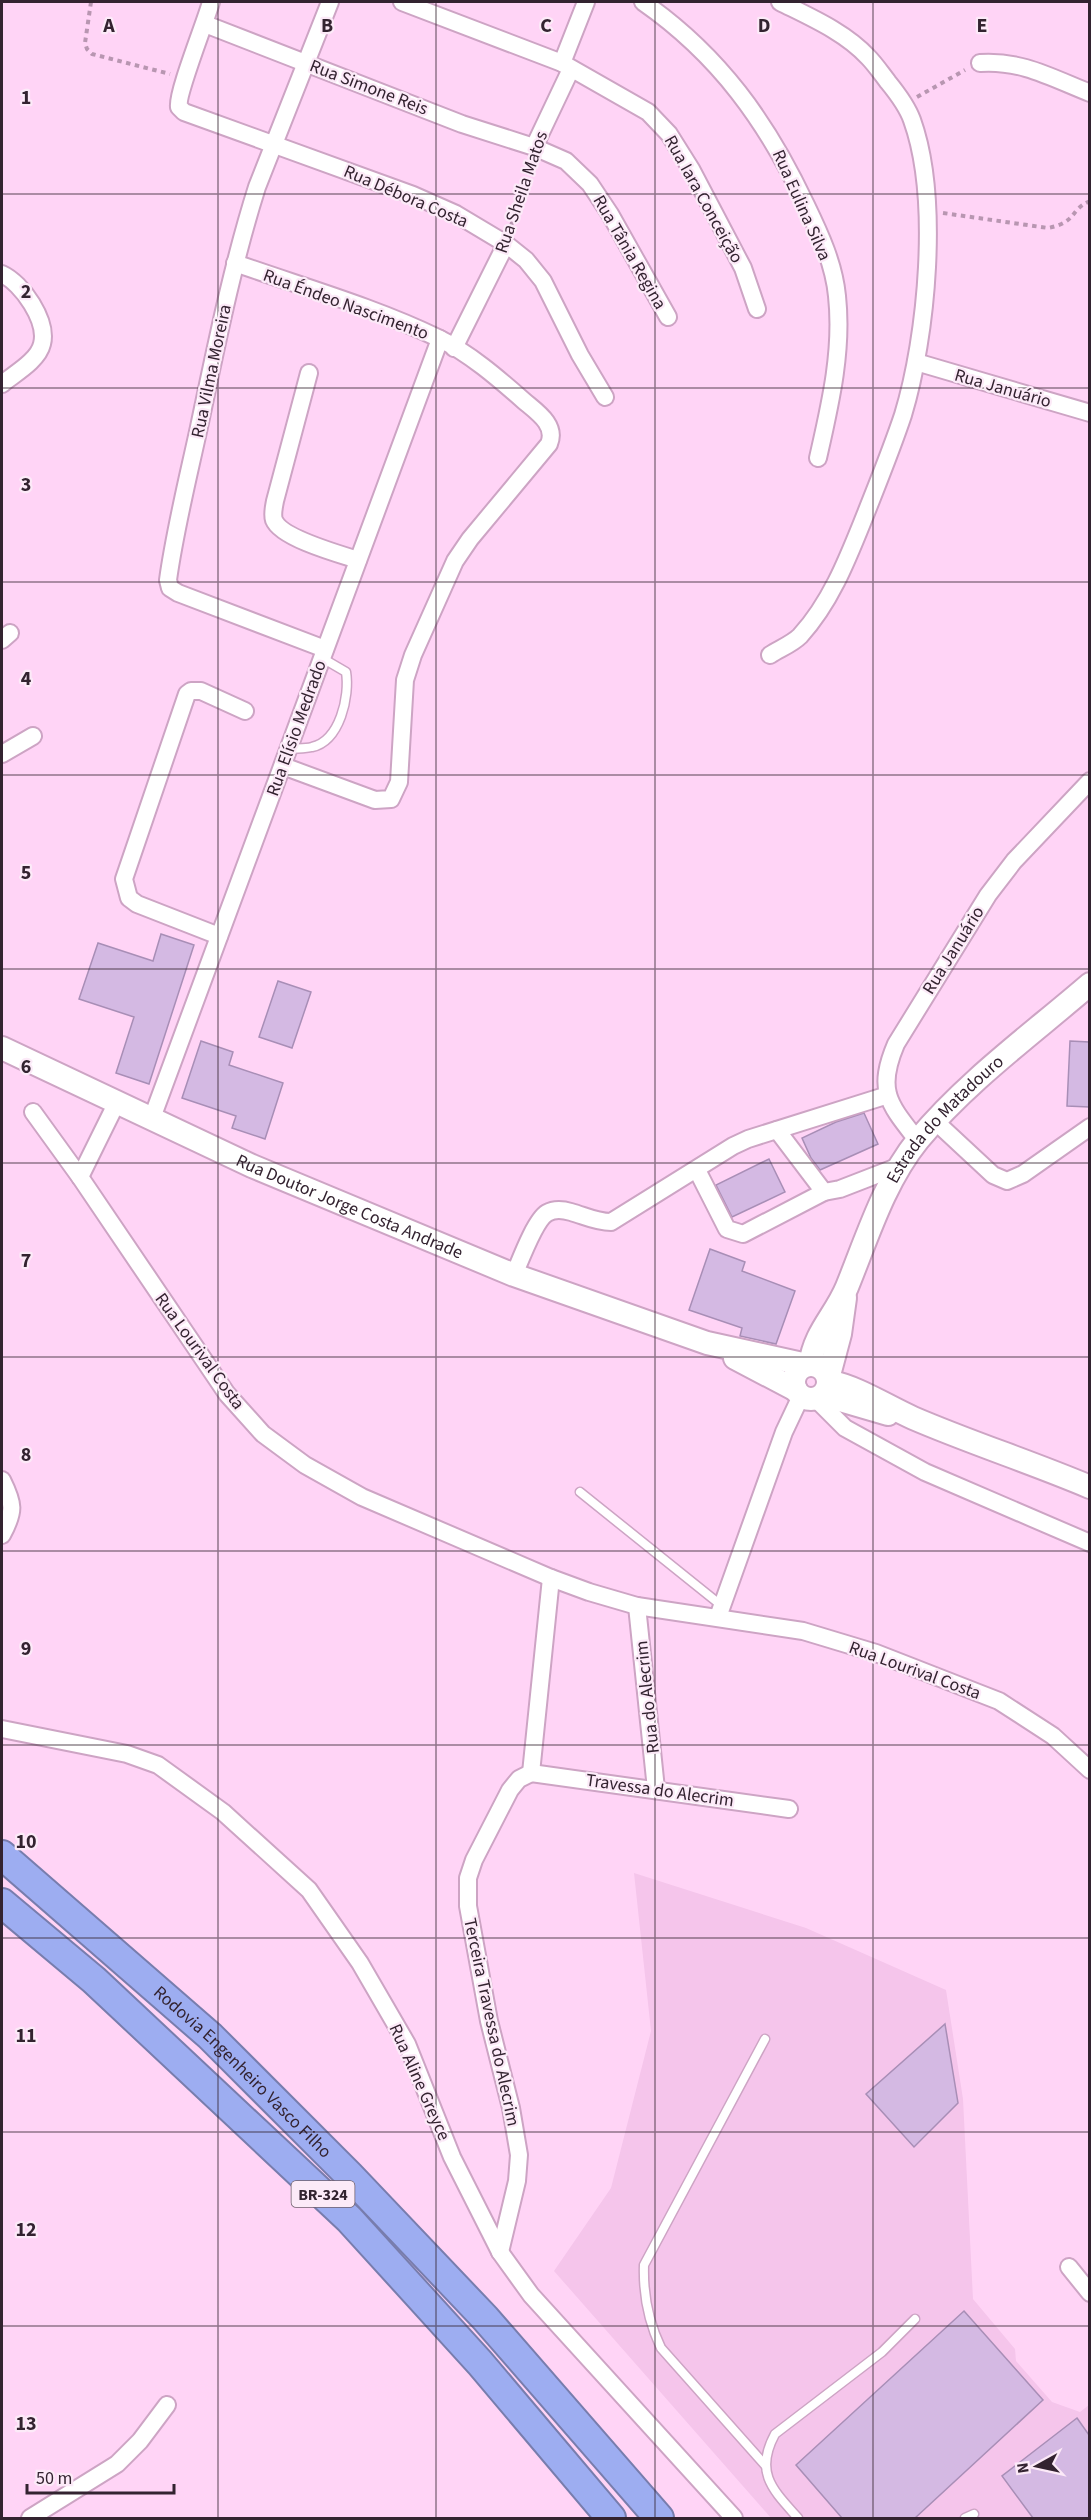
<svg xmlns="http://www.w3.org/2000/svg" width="1091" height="2520" font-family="'Source Sans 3',sans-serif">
<rect width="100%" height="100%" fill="#ffd4f6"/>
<path fill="#f5c5eb" d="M634 1873 806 1928 946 1990 963 2099 973 2299 1015 2349 1016 2361 1052 2402 1080 2412 1089 2405V2518H771L554 2271 611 2188 651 2031Z"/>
<g fill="#d4b9e3" stroke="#a88eb6" stroke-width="1.5">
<path d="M161 934 194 945 149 1084 116 1073 134 1017 79 999 98 943 153 961Z"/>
<path d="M278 981 311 992 292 1048 259 1037Z"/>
<path d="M201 1041 233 1052 229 1065 283 1083 265 1139 232 1128 236 1116 182 1098Z"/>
<path d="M1070 1041 1089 1042V1107L1067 1106Z"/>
<path d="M864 1113 878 1144 820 1170 811 1158 802 1138 836 1122Z"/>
<path d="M769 1159 785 1192 732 1217 716 1185Z"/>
<path d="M710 1249 745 1262 742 1271 795 1291 776 1344 740 1336 742 1328 689 1310Z"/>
<path d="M945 2024 958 2103 914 2147 866 2094Z"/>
<path d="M964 2311 1043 2400 915 2518H842L796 2465Z"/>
<path d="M1077 2418 1089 2435V2518H1033L1002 2476Z"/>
</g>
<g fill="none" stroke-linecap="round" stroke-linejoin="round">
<g stroke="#cda4c4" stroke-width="11">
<g id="service">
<path d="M289 749C296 748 305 749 312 747 340 741 350 696 346 672L322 658"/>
<path d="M580 1492 722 1606"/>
<path d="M765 2039 644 2265C643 2295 648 2321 661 2348L765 2465"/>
<path d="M798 2518C773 2490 754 2473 775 2434L882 2352 915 2319"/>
<path d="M965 2518 974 2514"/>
</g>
</g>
<g stroke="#cda4c4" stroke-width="20">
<g id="minor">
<path d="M211 2C206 21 176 95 179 107L184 112 413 195 456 214 506 244 526 260 543 281 580 355 605 397"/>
<path d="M402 2 562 63 648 112 669 134 691 169 743 268 757 309"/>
<path d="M643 2C719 55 767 122 806 205 820 234 834 264 837 296 843 351 830 405 818 458"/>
<path d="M205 24 462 124 534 147 566 161 590 184 610 214 668 317"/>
<path d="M562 63 586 2"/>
<path d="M980 63C1021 60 1052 78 1090 93"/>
<path d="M534 147 571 69"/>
<path d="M235 263C303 287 374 307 438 338 469 353 498 378 524 401 537 412 557 425 549 444L470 539 455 561 413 655 405 680 399 782 391 799 375 800 283 766"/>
<path d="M2 274C22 283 48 321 42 344 38 361 14 374 2 384"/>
<path d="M454 348 506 244"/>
<path d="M916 362 1090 413"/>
<path d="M309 373 275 501C274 507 272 514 274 520 281 538 339 554 358 560"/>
<path d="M2 640 10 633"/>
<path d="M325 649 178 593 170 588 168 580C175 529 188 478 199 427 216 347 232 266 257 187L330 2"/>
<path d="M770 655C779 649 792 644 800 636 832 601 849 555 866 513 879 480 892 448 903 415 927 336 940 198 912 120 907 106 897 93 888 82 881 73 875 64 868 57 845 32 810 17 780 2"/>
<path d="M2 754 33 736"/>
<path d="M219 936 137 904 129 898 124 879 187 694 191 691H201L245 711"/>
<path d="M33 1112 80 1177 227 1394 263 1434 305 1465 362 1497 551 1578 589 1592 637 1606 803 1631 876 1653 999 1701 1053 1736 1090 1770"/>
<path d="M152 1118 440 339"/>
<path d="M936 1122 993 1175 1007 1181 1023 1174 1090 1127"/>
<path d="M777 1130 824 1192 840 1189 902 1165"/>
<path d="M918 1141C889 1104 876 1091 896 1044L988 895 1014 861 1090 781"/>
<path d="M697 1170 727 1229 743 1234 824 1192"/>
<path d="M80 1177 117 1102"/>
<path d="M514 1275C520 1261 535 1220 547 1213 554 1209 564 1210 571 1212 585 1216 596 1222 611 1222L733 1146 748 1139 888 1095"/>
<path d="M816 1399 845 1428 925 1472 1090 1543"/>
<path d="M2 1480C14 1504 15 1511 2 1535"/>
<path d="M637 1606 656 1789"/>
<path d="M718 1617 784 1432 801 1396"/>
<path d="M2 1729 127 1754 158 1765 223 1812 309 1890 360 1963 407 2044 452 2157 500 2252 531 2295 734 2518"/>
<path d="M531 1773 789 1809"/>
<path d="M531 1773 551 1578"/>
<path d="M500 2252 517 2181 519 2155 511 2108 489 2021 468 1906V1878L474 1860 510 1790 519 1779 531 1773"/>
<path d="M1069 2267 1090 2293"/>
<path d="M30 2518 117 2464 140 2441 167 2405"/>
</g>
</g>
<g stroke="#cda4c4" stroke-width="26">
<g id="secondary">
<path id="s1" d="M2 1048 252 1166 514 1275 707 1343 807 1365"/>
<path d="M735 1358 796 1390"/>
<circle cx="811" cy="1382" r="17"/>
<path id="s2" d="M810 1365C815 1331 835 1316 847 1287 867 1238 884 1182 918 1140 967 1081 1032 1034 1090 984"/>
<path d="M828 1379 840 1334 845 1298"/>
<path d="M828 1381C860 1388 884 1405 913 1418 971 1443 1031 1462 1090 1487"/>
<path d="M823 1395 888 1414"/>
</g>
</g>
<g stroke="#787dad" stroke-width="32">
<g id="motorway">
<path id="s3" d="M2 1855 210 2036 349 2175 485 2318 659 2518"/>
<path d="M2 1903 94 1980 349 2219 480 2363 611 2518"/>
</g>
</g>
<g stroke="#b896b1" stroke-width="4" stroke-dasharray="4.5 4.5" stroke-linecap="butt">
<path d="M91 2 85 43 87 49 92 54 170 74"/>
<path d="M917 97 965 70"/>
<path d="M943 213 1048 228C1078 222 1069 210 1090 201"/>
<path d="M511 226 531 162"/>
</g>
<use href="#service" stroke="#fff" stroke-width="8"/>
<use href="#minor" stroke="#fff" stroke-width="16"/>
<use href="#secondary" stroke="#fff" stroke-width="22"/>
<use href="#motorway" stroke="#9dadf1" stroke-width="28"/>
</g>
<path fill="none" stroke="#332330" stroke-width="1.5" stroke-opacity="0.55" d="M218 2V2518M436 2V2518M655 2V2518M873 2V2518M2 194H1090M2 388H1090M2 582H1090M2 775H1090M2 969H1090M2 1163H1090M2 1357H1090M2 1551H1090M2 1745H1090M2 1938H1090M2 2132H1090M2 2326H1090"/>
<g text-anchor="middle" stroke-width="4.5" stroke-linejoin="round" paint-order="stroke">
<rect fill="#fceaf8" stroke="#6f5f6c" stroke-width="1.5" x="291.5" y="2181" width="63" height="26" rx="4.5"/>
<g font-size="16" font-weight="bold" fill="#332330">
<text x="323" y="2200">BR-324</text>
</g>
<g font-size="18" fill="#332330" stroke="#fceaf8">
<text transform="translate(369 87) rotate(21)" y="6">Rua Simone Reis</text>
<text transform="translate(521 192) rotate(-71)" y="6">Rua Sheila Matos</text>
<text transform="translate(406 196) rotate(23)" y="6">Rua Débora Costa</text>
<text transform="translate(704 199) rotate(61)" y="6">Rua Iara Conceição</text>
<text transform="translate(802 205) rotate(66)" y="6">Rua Eulina Silva</text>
<text transform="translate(630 252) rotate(60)" y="6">Rua Tânia Regina</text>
<text transform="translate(346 304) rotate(20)" y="6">Rua Éndeo Nascimento</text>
<text transform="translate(211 371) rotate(-78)" y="6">Rua Vilma Moreira</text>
<text transform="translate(1003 388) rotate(16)" y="6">Rua Januário</text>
<text transform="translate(296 728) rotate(-70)" y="6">Rua Elísio Medrado</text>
<text transform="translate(953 950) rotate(-58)" y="6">Rua Januário</text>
<text dy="6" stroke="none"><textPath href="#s2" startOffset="284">Estrada do Matadouro</textPath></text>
<text dy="6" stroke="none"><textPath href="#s1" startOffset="382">Rua Doutor Jorge Costa Andrade</textPath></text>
<text transform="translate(200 1351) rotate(54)" y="6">Rua Lourival Costa</text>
<text transform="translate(915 1670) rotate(20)" y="6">Rua Lourival Costa</text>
<text transform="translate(647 1697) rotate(-96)" y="6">Rua do Alecrim</text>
<text transform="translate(660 1790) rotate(8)" y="6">Travessa do Alecrim</text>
<text transform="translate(492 2022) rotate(78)" y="6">Terceira Travessa do Alecrim</text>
<text dy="6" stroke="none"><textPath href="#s3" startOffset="324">Rodovia Engenheiro Vasco Filho</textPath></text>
<text transform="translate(420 2082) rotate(66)" y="6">Rua Aline Greyce</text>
</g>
</g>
<g font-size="20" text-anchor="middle" font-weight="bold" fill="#332330" stroke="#fceaf8" stroke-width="4.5" stroke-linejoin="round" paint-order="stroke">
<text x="109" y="32">A</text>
<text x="327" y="32">B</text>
<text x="546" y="32">C</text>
<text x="764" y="32">D</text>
<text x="982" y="32">E</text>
<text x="26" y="104">1</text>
<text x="26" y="298">2</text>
<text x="26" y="491">3</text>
<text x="26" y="685">4</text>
<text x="26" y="879">5</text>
<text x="26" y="1073">6</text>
<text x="26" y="1267">7</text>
<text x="26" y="1461">8</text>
<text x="26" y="1655">9</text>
<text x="26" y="1848">10</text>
<text x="26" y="2042">11</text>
<text x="26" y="2236">12</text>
<text x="26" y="2430">13</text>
</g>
<rect width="1091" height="2520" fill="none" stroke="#332330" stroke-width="6"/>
<g transform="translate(1037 2466) rotate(262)" stroke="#fceaf8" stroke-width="4.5" paint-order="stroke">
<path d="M0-4.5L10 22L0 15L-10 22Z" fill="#332330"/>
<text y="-9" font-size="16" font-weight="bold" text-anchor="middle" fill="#332330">N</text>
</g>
<path d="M27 2484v9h147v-9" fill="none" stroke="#332330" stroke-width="3"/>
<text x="36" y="2484" font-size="18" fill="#332330" stroke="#fceaf8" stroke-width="4.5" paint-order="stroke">50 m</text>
</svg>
